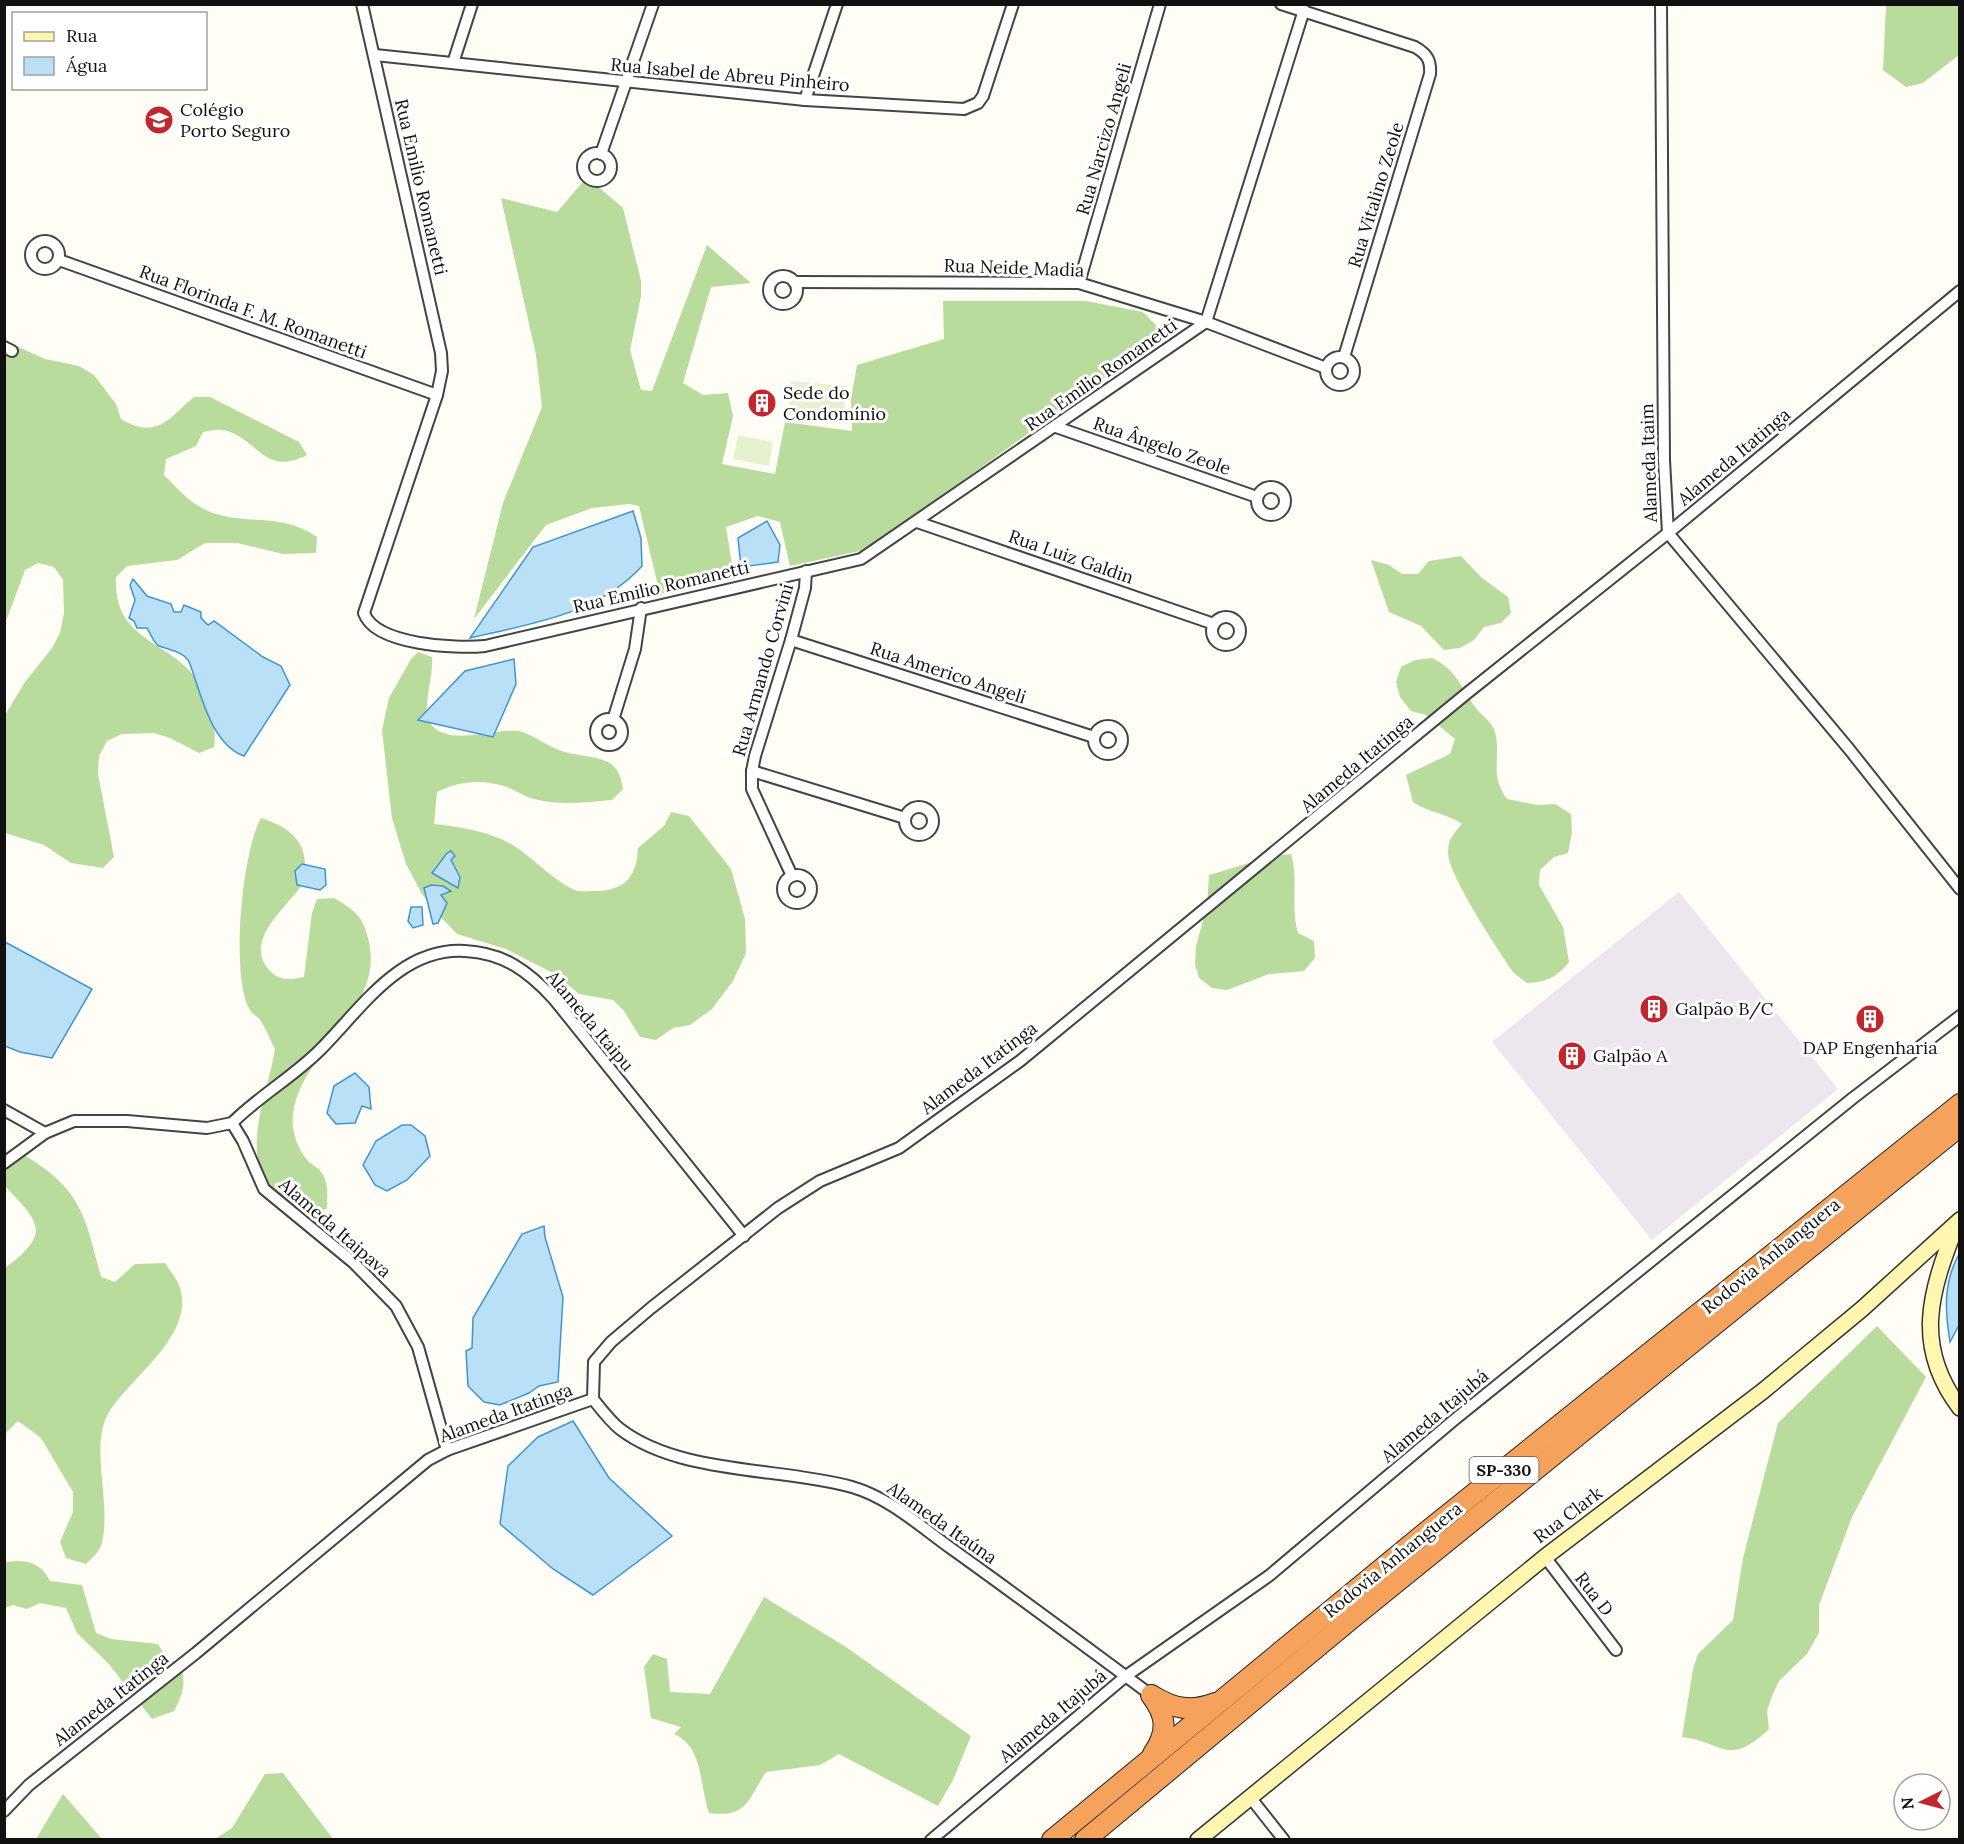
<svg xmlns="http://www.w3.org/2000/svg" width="1964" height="1844" font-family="Lora,serif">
<rect width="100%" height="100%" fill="#fffdf5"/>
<path fill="#eee6ef" d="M1679 892 1838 1089 1652 1240 1492 1042Z"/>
<g fill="#b9dc9c">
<path d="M1886 5H1959V55L1923 83 1906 87 1883 70Z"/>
<path d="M587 177 623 208 641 281V296L630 350 641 390 652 391 707 245 751 283 711 287 683 383 703 395 728 393 733 416 722 464 775 474 785 422 852 431 851 400 857 365 944 339 943 301H1086L1143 312 1165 334 869 549 790 566 780 522 758 516 726 527 734 577 660 594 639 506 629 504 592 508 546 525 474 619 503 503 542 407 536 355 501 198 557 212Z"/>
<path d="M5 341 45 359 79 366 94 375 116 404 121 419C157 440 168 419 194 397H210L299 442 307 455C262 478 257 435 222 430 217 429 209 431 203 432L196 446 166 459 164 475C175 486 188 501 202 508 238 528 278 510 317 537L316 553 283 554 237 543H205L177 560 127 566 116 577C113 640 165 639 195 677 201 685 204 698 208 707 214 722 216 731 214 747L199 753 170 738 154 733 122 734 107 741 99 756 98 774 114 857 103 868 71 863 44 845 5 833V715L25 682 52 648 60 633 64 613 63 580 54 567 38 563 25 570 5 624Z"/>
<path d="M1461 556 1482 578 1508 597 1511 613 1501 623 1484 627 1474 640 1460 648 1444 650 1421 626 1389 612 1371 560 1389 565 1402 574H1418L1429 561Z"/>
<path d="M418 652 432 657C434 675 421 711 430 723 448 748 492 728 518 731 533 734 544 745 559 750 574 756 593 755 608 762 619 768 621 778 623 789L612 800C587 802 558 806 534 799 523 796 514 789 504 786 480 779 458 781 437 792L434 824C460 827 491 831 514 846 531 856 559 886 578 891 582 892 588 891 592 891 622 892 637 879 638 848L664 826 671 812 689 816 731 869 745 919 746 953 733 981 712 1009 690 1025 673 1028 656 1040 640 1037 624 1011 613 1000 579 994 555 974 506 949 457 934 434 910 422 894 406 864 392 818 382 730 389 698 411 659Z"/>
<path d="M1432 658C1457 670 1460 686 1475 707 1483 718 1493 720 1496 736 1500 762 1490 776 1507 799L1537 805 1555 804 1571 814 1572 832 1568 853 1554 857 1540 870 1539 885 1563 927 1569 962C1557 977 1547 982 1527 983L1514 973C1499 952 1447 873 1448 852 1448 839 1454 833 1462 824 1446 813 1429 813 1413 802L1406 775 1450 754 1455 739 1426 715 1411 711 1400 697 1396 682 1401 667 1415 660Z"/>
<path d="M261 818C285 826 304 837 305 864 306 869 306 878 304 882 288 907 241 941 270 971 279 981 292 980 304 977L312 913 317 899 334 898C356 911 363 916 369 942 384 1010 301 1051 293 1114 291 1131 297 1148 308 1161 312 1165 319 1168 322 1173 329 1184 327 1198 327 1209 307 1214 296 1210 280 1197 235 1160 268 1096 275 1049 270 1040 266 1028 260 1020 257 1016 252 1014 250 1010 230 977 242 851 261 818Z"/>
<path d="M1291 854C1299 880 1290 907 1298 933L1314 941 1315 958 1304 971 1269 974 1227 990 1212 988 1199 978 1195 964 1196 946 1207 906 1209 875 1273 856Z"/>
<path d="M21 1153C81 1189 84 1212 101 1277L115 1282 135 1264 165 1263C169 1270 175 1276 178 1283 200 1333 129 1377 108 1414 89 1447 113 1507 101 1546 98 1553 91 1559 86 1564L66 1558 60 1542 73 1512V1492L41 1438 18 1421 5 1434V1268C51 1233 41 1224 5 1186V1156Z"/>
<path d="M1877 1326 1926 1377 1852 1517 1819 1605V1633L1807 1654 1779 1681 1772 1696 1767 1711 1769 1729C1728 1768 1724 1742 1682 1737L1693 1669 1698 1654 1733 1620 1743 1558 1778 1423Z"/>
<path d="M19 1561C34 1562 43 1567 50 1581L82 1585 96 1633 111 1639 158 1644 166 1657 181 1665C186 1684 183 1694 174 1711L152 1719 108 1663 77 1633 66 1608 40 1603 27 1609 13 1605 5 1608V1562Z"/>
<path d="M764 1597 846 1647 971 1736 953 1780 938 1806 839 1754 820 1765 766 1772C747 1801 747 1818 709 1813 699 1785 704 1747 674 1734L681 1727 651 1718 644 1667 653 1654 667 1659 670 1692 710 1694Z"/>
<path d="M283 1773 333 1839H215L232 1828 265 1774Z"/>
<path d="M63 1794 102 1839H36Z"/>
</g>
<g fill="#e6f2cf">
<path d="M791 381 846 386 843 420 788 414Z"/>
<path d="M738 435 773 442 769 466 733 459Z"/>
</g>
<g fill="#b9e0f7" stroke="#3f96cf" stroke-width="1.5">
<path d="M633 511 641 538 642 566C599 614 530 624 470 638L533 547Z"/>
<path d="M767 521 780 545 778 562 741 567 738 538Z"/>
<path d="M133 579 147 596 171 604 174 612H181L184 605 201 612V618L208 625 214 621 263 657 281 666 290 685 244 756C211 744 201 694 190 664 186 652 169 650 159 646 155 645 150 633 147 628H137L134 621 129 618 135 600 130 585Z"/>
<path d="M514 659 516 684 493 737 418 720 465 671Z"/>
<path d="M451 851 455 856 451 860 460 877 458 888 432 873 447 853Z"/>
<path d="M302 864 325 869 326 885 320 890 297 885 295 871Z"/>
<path d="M431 885 443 886 451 891 441 895 447 903 438 923 433 924 424 888Z"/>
<path d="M411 907H422L423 925 413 928 408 921Z"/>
<path d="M5 942 92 989 52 1058 20 1052 5 1046Z"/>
<path d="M355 1073 369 1087 371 1109 362 1106 355 1123 336 1124 327 1113 334 1086Z"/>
<path d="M402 1125H411L425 1136 430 1156 407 1180 387 1191 375 1185 363 1165 376 1141Z"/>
<path d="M544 1226 545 1237 563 1297 558 1382 539 1386 529 1393 500 1405 484 1402 468 1386 466 1351 472 1348 473 1318 522 1234Z"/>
<path d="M1959 1254V1325L1950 1342C1945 1311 1943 1283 1959 1254Z"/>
<path d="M573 1421 609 1478 672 1536 593 1595 553 1569 500 1524 508 1466 538 1437Z"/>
</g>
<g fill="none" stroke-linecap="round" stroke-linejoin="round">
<g stroke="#444" stroke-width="14">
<g id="street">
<path d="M362 4 441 353 442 371 437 395 364 613C375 645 456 649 485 646L861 559 1206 322 1304 10"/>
<path d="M1281 4 1415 47C1427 54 1431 60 1430 74L1344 357"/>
<path d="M1661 4 1664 460 1668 533 1849 749 1960 889"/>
<path d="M375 55 805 100 964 109 978 103 983 96 1013 4"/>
<path d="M453 63 472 4"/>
<path d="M805 100 837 4"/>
<circle cx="597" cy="167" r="14"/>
<path d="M601 154 653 4"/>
<circle cx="45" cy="255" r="14"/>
<path d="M59 260 437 395"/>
<circle cx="783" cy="290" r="14"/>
<path d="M794 282 1079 283 1206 322 1326 368"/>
<path d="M1079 283 1160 4"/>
<path d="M4 347 12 351"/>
<circle cx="1340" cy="371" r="14"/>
<path d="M1056 427 1257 497"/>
<circle cx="1271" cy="501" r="14"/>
<path d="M917 522 1214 624"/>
<circle cx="1226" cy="631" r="14"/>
<path d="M791 640 1094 737"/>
<circle cx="609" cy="732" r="13"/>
<path d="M613 720 635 649 641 608"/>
<circle cx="1108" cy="740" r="14"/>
<path d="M752 771 905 818"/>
<circle cx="919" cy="821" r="14"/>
<circle cx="797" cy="889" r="14"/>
<path d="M792 876 752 789V771L755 756 791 640 805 588 806 571"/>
<path d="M4 1110 45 1133"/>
<path d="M232 1123C259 1096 293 1077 320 1050 361 1009 400 947 465 951 504 953 528 971 554 999L744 1236"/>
<path d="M4 1163 45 1133 74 1121H127L207 1128 232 1123 243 1141 264 1189 354 1263 396 1306 418 1347 447 1450"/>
<path d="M593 1399C601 1409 610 1421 620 1429 680 1475 780 1467 852 1487 890 1498 921 1527 952 1549 1019 1597 1085 1646 1151 1695"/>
<path d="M1545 1557 1616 1650"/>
<path d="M1250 1797 1284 1840"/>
<path d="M4 1811 29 1785 196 1653 428 1460 447 1450 593 1399 594 1362 611 1342 651 1308 778 1208 820 1181 899 1148 1020 1061 1466 694 1668 533 1960 291"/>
<path d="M931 1840 1126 1676 1270 1575 1454 1420 1853 1098 1960 1016"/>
</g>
</g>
<g stroke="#333" stroke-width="18">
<g id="secondary">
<path d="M1956 1226C1930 1292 1913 1346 1960 1408"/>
<path d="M1198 1840 1545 1557 1763 1391 1862 1309 1960 1220"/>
</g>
</g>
<g stroke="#222" stroke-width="22">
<g id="highway">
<path d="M1151 1695C1167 1716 1168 1732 1153 1754"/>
<path d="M1153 1696C1174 1709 1191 1712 1215 1703"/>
<path d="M1052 1840 1425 1533 1960 1104"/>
<path d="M1085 1840 1351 1619 1960 1126"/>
</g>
</g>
<use href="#street" stroke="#fff" stroke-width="10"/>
<use href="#secondary" stroke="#fff6b0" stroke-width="15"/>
<use href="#highway" stroke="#f5a25d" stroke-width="20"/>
</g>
<defs>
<g id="school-disc" transform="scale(1.5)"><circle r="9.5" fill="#c4262e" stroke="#fff"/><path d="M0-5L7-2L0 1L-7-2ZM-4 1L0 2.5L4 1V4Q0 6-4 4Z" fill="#fff"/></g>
<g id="building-disc" transform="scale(1.5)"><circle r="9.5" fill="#c4262e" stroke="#fff"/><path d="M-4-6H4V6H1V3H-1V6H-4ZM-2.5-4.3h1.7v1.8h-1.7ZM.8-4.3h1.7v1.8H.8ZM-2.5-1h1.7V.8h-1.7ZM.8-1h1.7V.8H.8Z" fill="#fff"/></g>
</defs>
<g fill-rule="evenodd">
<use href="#school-disc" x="159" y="120"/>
<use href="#building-disc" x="762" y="403"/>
<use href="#building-disc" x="1654" y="1009"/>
<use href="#building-disc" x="1870" y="1019"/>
<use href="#building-disc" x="1572" y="1056"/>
</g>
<g text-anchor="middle" stroke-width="6" stroke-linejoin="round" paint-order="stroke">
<rect fill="#fff" stroke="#585858" stroke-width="1.5" x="1469.5" y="1457" width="69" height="26" rx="4.5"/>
<g font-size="16" font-weight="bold" fill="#111">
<text x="1504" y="1476">SP-330</text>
</g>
<g font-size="18" fill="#111" stroke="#fff">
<text transform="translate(730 75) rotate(5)" y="6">Rua Isabel de Abreu Pinheiro</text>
<text transform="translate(1104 139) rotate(-74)" y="6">Rua Narcizo Angeli</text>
<text transform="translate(421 187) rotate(77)" y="6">Rua Emilio Romanetti</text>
<text transform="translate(1376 195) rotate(-73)" y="6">Rua Vitalino Zeole</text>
<text transform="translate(1014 268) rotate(2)" y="6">Rua Neide Madia</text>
<text transform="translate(253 312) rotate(20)" y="6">Rua Florinda F. M. Romanetti</text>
<text transform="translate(1101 375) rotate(-35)" y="6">Rua Emilio Romanetti</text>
<text transform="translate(1162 446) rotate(19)" y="6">Rua Ângelo Zeole</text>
<text transform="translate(1734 457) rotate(-40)" y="6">Alameda Itatinga</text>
<text transform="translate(1649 463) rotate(-92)" y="6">Alameda Itaim</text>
<text transform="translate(1071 557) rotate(19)" y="6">Rua Luiz Galdin</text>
<text transform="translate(661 587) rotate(-13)" y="6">Rua Emilio Romanetti</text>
<text transform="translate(763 670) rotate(-74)" y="6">Rua Armando Corvini</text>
<text transform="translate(948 673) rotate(18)" y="6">Rua Americo Angeli</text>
<text transform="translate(1357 764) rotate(-40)" y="6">Alameda Itatinga</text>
<text transform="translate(590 1021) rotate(50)" y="6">Alameda Itaipu</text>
<text transform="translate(979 1068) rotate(-37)" y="6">Alameda Itatinga</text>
<text transform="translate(335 1228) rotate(41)" y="6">Alameda Itaipava</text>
<text transform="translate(1771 1256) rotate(-39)" y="6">Rodovia Anhanguera</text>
<text transform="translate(506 1413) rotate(-20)" y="6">Alameda Itatinga</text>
<text transform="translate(1435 1416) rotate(-40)" y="6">Alameda Itajubá</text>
<text transform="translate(1568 1515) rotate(-37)" y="6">Rua Clark</text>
<text transform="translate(942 1523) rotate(35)" y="6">Alameda Itaúna</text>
<text transform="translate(1393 1560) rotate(-39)" y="6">Rodovia Anhanguera</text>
<text transform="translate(1594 1594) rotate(52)" y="6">Rua D</text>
<text transform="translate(111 1699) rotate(-38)" y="6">Alameda Itatinga</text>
<text transform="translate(1053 1716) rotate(-40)" y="6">Alameda Itajubá</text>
</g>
<g font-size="18" fill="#111" stroke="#fff" text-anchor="start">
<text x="180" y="116">Colégio<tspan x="180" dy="21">Porto Seguro</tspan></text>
<text x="783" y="399">Sede do<tspan x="783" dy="21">Condomínio</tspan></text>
<text x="1675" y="1015">Galpão B/C</text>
<text x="1870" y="1054" text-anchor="middle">DAP Engenharia</text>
<text x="1593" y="1062">Galpão A</text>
</g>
</g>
<rect width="1964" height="1844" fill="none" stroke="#111111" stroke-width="12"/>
<rect x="12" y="12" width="195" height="78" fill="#ffffff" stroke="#a0a0a0" stroke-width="1.5"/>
<rect x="24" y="32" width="30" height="9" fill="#fff6b0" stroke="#a0a0a0" stroke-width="1.5"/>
<text x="66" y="42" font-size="18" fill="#111111">Rua</text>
<rect x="24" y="57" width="30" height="18" fill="#b9e0f7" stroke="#a0a0a0" stroke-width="1.5"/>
<text x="66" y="72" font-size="18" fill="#111111">Água</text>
<g transform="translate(1922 1802) rotate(264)"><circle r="28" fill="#ffffff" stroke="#a0a0a0" stroke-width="1.5"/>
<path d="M0-4.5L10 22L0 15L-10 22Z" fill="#c4262e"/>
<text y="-9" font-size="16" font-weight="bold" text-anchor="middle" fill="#111111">N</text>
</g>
</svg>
